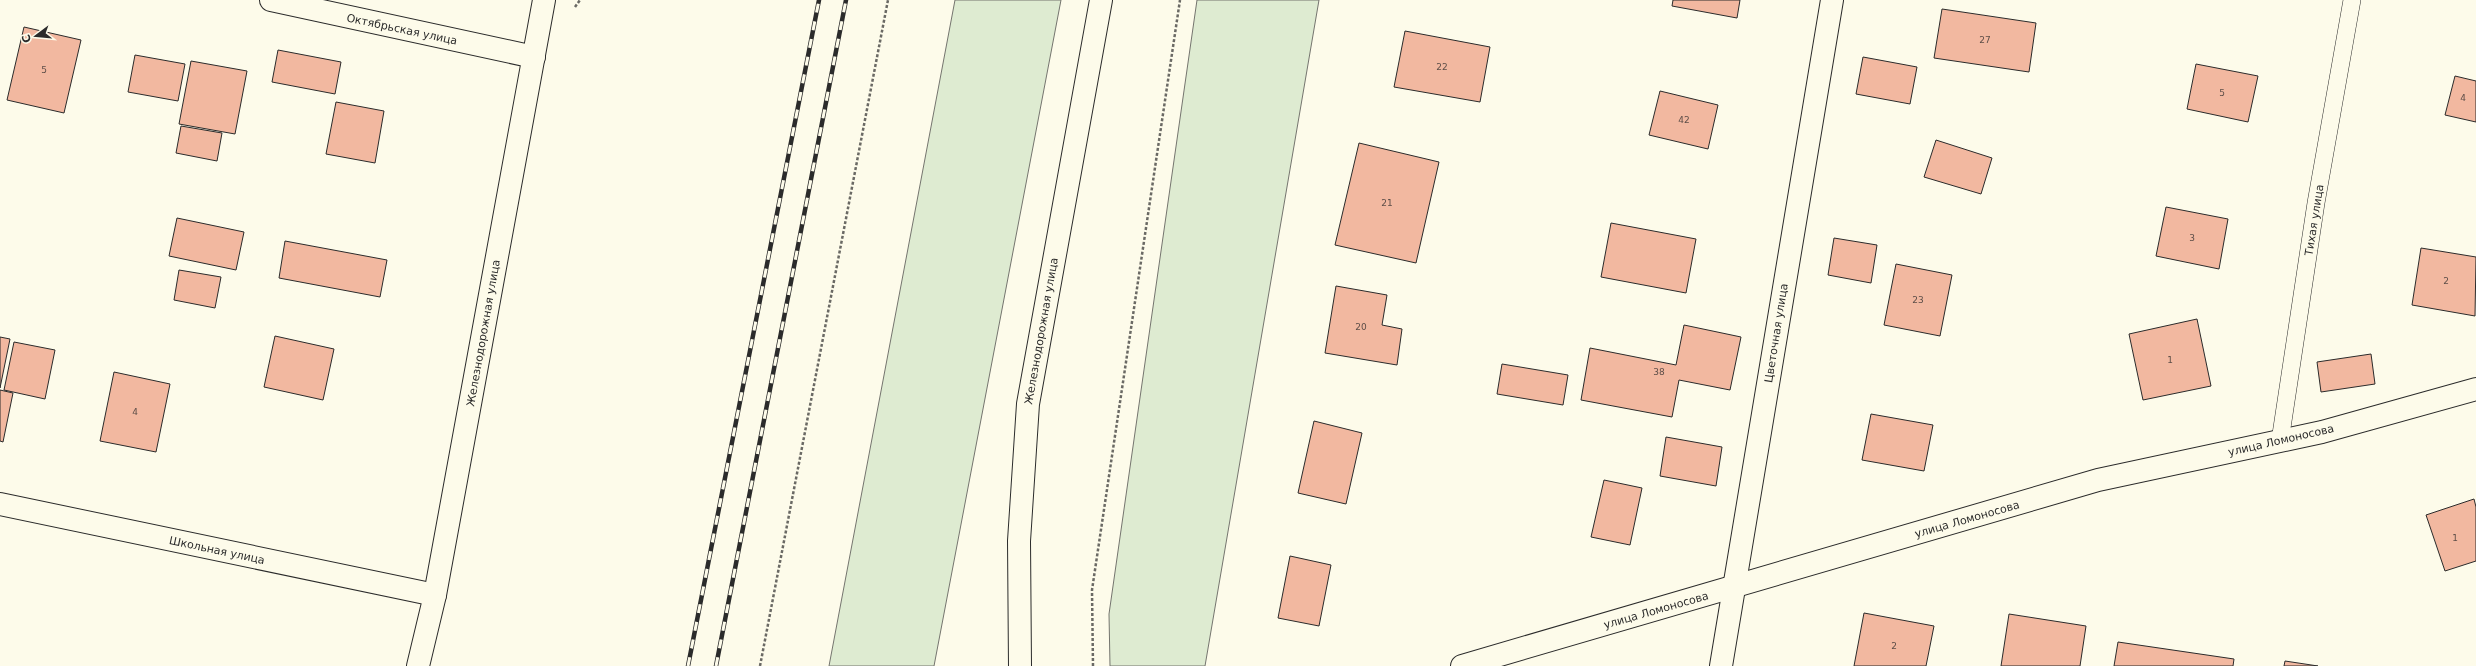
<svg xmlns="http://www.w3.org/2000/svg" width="2476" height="666" font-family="'DejaVu Sans',sans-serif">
<rect width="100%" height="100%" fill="#fdfbea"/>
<g fill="#deebd1" stroke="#74746e">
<path d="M955 0H1061L934 666H829Z"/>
<path d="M1197 0H1319L1205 666H1110L1109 614Z"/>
</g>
<g fill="#f2b8a0" stroke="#2b2b2b">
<path d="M1673 0H1740L1737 18 1672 6Z"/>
<path d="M1942 9 2036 23 2029 72 1934 58Z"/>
<path d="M24 27 81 40 64 113 7 100Z"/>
<path d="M1405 31 1490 47 1480 102 1394 87Z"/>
<path d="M278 50 341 62 335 94 272 82Z"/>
<path d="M135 55 185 64 178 101 128 92Z"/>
<path d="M1863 57 1917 67 1910 104 1856 94Z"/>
<path d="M191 61 247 71 235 134 179 124Z"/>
<path d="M2196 64 2258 76 2248 122 2187 109Z"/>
<path d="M2455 76 2476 81V122L2445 115Z"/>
<path d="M1660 91 1718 105 1708 149 1649 135Z"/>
<path d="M336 102 384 111 375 163 326 154Z"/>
<path d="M181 126 222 133 217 161 176 153Z"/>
<path d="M1936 140 1992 158 1981 194 1924 177Z"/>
<path d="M1359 143 1439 162 1416 263 1335 245Z"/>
<path d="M2166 207 2228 219 2219 269 2156 256Z"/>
<path d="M177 218 244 232 236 270 169 256Z"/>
<path d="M1611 223 1696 239 1686 293 1601 277Z"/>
<path d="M1834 238 1877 245 1871 283 1828 275Z"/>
<path d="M285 241 387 260 380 297 279 278Z"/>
<path d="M2421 248 2476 257 2475 316 2412 305Z"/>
<path d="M1896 264 1952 275 1940 336 1884 325Z"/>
<path d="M179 270 221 277 215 308 174 300Z"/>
<path d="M1336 286 1387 295 1382 325 1402 329 1397 365 1325 353Z"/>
<path d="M2197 319 2211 386 2143 400 2129 334Z"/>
<path d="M1684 325 1741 337 1730 390 1679 380 1672 417 1581 400 1590 348 1676 365Z"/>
<path d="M275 336 334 349 323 400 264 387Z"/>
<path d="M0 337 10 339 0 388Z"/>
<path d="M14 342 55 350 45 399 4 390Z"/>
<path d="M2371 354 2375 384 2321 392 2317 362Z"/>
<path d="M1502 364 1568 375 1563 405 1497 394Z"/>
<path d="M114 372 170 384 156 452 100 441Z"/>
<path d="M0 390 13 393 3 442 0 441Z"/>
<path d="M1871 414 1933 425 1924 471 1862 460Z"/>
<path d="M1314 421 1362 433 1346 504 1298 493Z"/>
<path d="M1666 437 1722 447 1716 486 1660 476Z"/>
<path d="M1604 480 1642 488 1630 545 1591 537Z"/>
<path d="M2474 499 2476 507V561L2445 571 2426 515Z"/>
<path d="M1290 556 1331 565 1319 626 1278 618Z"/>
<path d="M1864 613 1934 626 1926 666H1854Z"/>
<path d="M2009 614 2086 626 2080 666H2001Z"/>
<path d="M2118 642 2234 659 2233 666H2114Z"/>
<path d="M2285 661 2318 666H2284Z"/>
</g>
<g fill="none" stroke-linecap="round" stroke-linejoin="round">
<g stroke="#2b2b2b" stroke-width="18">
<path id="service" d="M2280 441 2316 203 2352 0"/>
</g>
<g stroke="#2b2b2b" stroke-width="24">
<g id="minor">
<path d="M271 0 534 57"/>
<path d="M0 504 435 595"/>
<path d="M418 666 435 595 544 0"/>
<path d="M1462 666 2098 480 2322 432 2476 389"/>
<path d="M1721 666 1832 0"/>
</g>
</g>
<g stroke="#2b2b2b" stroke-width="24">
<path id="secondary" d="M1020 666 1019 541 1028 404 1101 0"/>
</g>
<g stroke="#6a6964" stroke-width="2.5" stroke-dasharray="3 2" stroke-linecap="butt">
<path d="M575 7 580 0"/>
<path d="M760 666 888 0"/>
<path d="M1093 666 1092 590 1180 0"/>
</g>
<use href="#service" stroke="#fdfbea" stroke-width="17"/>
<use href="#minor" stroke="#fdfbea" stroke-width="22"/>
<use href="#secondary" stroke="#fdfbea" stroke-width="22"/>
<g stroke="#2b2b2b" stroke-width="4.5">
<g id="rail">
<path d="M688 666 819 0"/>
<path d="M716 666 846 0"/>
</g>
</g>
<use href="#rail" stroke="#fdfbea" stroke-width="3" stroke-dasharray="9" stroke-linecap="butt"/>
</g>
<g text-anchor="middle" stroke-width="3" stroke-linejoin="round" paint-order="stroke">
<g font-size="9" fill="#5d4e48">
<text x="1985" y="43">27</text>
<text x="1442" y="70">22</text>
<text x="44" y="73">5</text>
<text x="2222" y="96">5</text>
<text x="2463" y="101">4</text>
<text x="1684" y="123">42</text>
<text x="1387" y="206">21</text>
<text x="2192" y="241">3</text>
<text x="2446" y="284">2</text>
<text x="1918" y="303">23</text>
<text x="1361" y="330">20</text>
<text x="2170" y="363">1</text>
<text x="1659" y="375">38</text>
<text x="135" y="415">4</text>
<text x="2455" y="541">1</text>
<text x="1894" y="649">2</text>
</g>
<g font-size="11" fill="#2b2b2b" stroke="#fdfbea">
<text transform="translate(402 29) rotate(12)" y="4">Октябрьская улица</text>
<text transform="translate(2314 220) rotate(-81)" y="4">Тихая улица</text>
<text transform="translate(1041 331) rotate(-80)" y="4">Железнодорожная улица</text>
<text transform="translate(483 333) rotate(-80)" y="4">Железнодорожная улица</text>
<text transform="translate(1776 333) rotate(-81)" y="4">Цветочная улица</text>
<text transform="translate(2281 440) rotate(-13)" y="4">улица Ломоносова</text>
<text transform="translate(1967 519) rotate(-16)" y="4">улица Ломоносова</text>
<text transform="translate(217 550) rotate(12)" y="4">Школьная улица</text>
<text transform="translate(1656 610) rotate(-16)" y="4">улица Ломоносова</text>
</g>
</g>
<g transform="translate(36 36) rotate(254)" stroke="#fdfbea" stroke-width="3" paint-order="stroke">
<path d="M0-3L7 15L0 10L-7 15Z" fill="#2b2b2b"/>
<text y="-6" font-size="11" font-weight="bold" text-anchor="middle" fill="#2b2b2b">С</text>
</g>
</svg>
